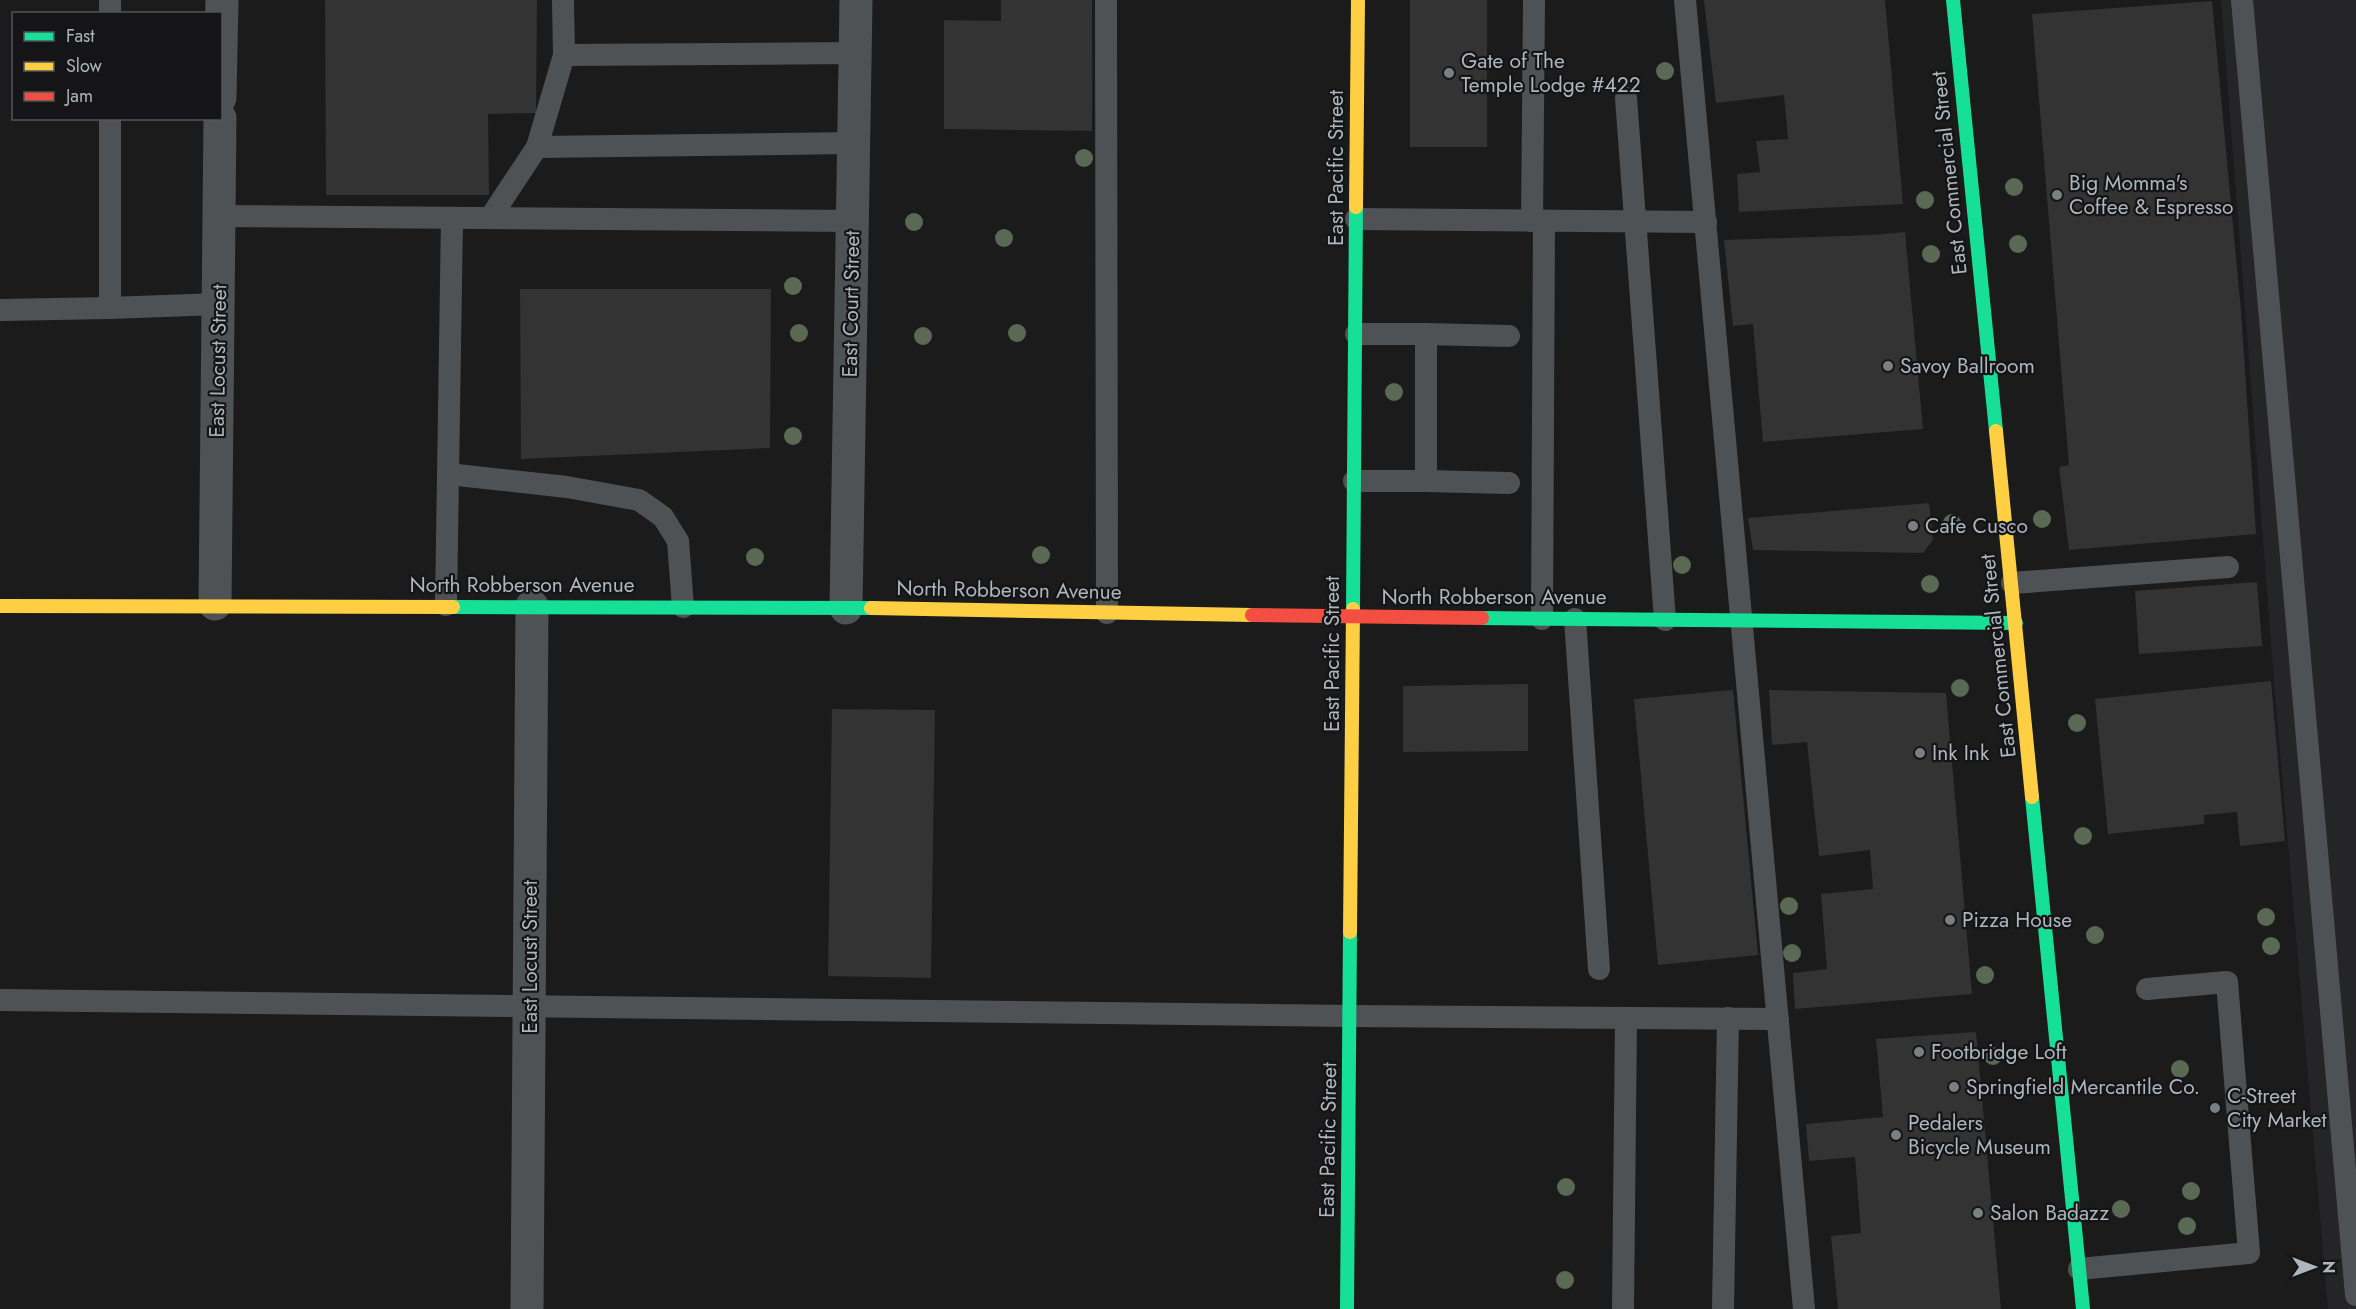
<svg xmlns="http://www.w3.org/2000/svg" width="2356" height="1309" font-family="Jost,sans-serif">
<rect width="100%" height="100%" fill="#1b1b1b"/>
<path fill="#252527" d="M2221 0H2356V1309H2328L2274 681Z"/>
<g fill="#333">
<path d="M325 0H537L536 113 488 114 489 195H326Z"/>
<path d="M1001 0H1092V131L944 129V20L1001 21Z"/>
<rect x="1410" y="0" width="77" height="147"/>
<path d="M1704 0H1885L1903 204 1739 212 1737 174 1760 172 1756 141 1788 139 1784 95 1716 103Z"/>
<path d="M2212 1 2241 311 2256 534 2069 550 2059 467 2069 465 2032 14Z"/>
<path d="M1905 232 1923 429 1763 442 1753 324 1733 326 1724 240 1872 235Z"/>
<path d="M520 289H771L770 448 521 459Z"/>
<path d="M1929 503 1933 540 1923 553 1753 550 1748 518Z"/>
<path d="M2257 582 2262 646 2139 654 2135 591Z"/>
<path d="M2271 681 2285 841 2240 846 2237 812 2204 815V824L2108 834 2095 699Z"/>
<path d="M1528 684V751L1403 752V686Z"/>
<path d="M1733 690 1758 955 1658 965 1634 699Z"/>
<path d="M1769 690 1946 693 1972 994 1795 1009 1793 973 1827 969 1821 894 1873 889 1870 850 1819 856 1807 742 1772 745Z"/>
<path d="M832 709 935 710 931 978 828 976Z"/>
<path d="M1976 1032 2001 1309H1838L1831 1236 1861 1233 1855 1157 1809 1161 1806 1124 1883 1117 1876 1039Z"/>
</g>
<g fill="none" stroke-linecap="round" stroke-linejoin="round">
<g stroke="#4f5254" stroke-width="22">
<path d="M110 0V14"/>
<path d="M1106 0 1107 613"/>
<path d="M1685 0 1804 1309"/>
<path d="M2242 0 2356 1295"/>
<path d="M564 55 855 53"/>
<path d="M1626 98 1665 620"/>
<path d="M110 118V308L218 304"/>
<path d="M537 147 854 143"/>
<path d="M219 216 853 221"/>
<path d="M490 218 537 147 564 55 563 0"/>
<path d="M1356 219 1706 222"/>
<path d="M1532 221 1534 0"/>
<path d="M0 310 110 308"/>
<path d="M1426 334 1509 336"/>
<path d="M448 474 567 487 639 500 663 517 678 541 683 607"/>
<path d="M1354 481H1426V334H1356"/>
<path d="M1426 481 1509 483"/>
<path d="M2012 583 2228 567"/>
<path d="M446 605 452 218"/>
<path d="M1542 619 1544 221"/>
<path d="M1575 619 1599 969"/>
<path d="M0 1000 1350 1016 1778 1019"/>
<path d="M2079 1269 2249 1253 2227 982 2147 989"/>
<path d="M1623 1309 1626 1018"/>
<path d="M1723 1309 1728 1018"/>
</g>
<g stroke="#4f5254" stroke-width="33">
<path d="M220 98 222 0"/>
<path d="M215 604 220 118"/>
<path d="M846 608 856 0"/>
<path d="M527 1309 532 606"/>
</g>
<g stroke="#16e098" stroke-width="14">
<path d="M1953 0 1996 431"/>
<path d="M453 607 871 608"/>
<path d="M1353 609 1356 207"/>
<path d="M1482 618 2016 623"/>
<path d="M2032 797 2083 1309"/>
<path d="M1347 1309 1350 932"/>
</g>
<g stroke="#ffcf43" stroke-width="14">
<path d="M1356 207 1358 0"/>
<path d="M1996 431 2032 797"/>
<path d="M0 606 453 607"/>
<path d="M871 608 1252 615"/>
<path d="M1350 932 1353 609"/>
</g>
<path stroke="#f24e42" stroke-width="14" d="M1252 615 1482 618"/>
</g>
<g fill="#596954">
<circle cx="1665" cy="71" r="9"/>
<circle cx="1084" cy="158" r="9"/>
<circle cx="2014" cy="187" r="9"/>
<circle cx="1925" cy="200" r="9"/>
<circle cx="914" cy="222" r="9"/>
<circle cx="1004" cy="238" r="9"/>
<circle cx="2018" cy="244" r="9"/>
<circle cx="1931" cy="254" r="9"/>
<circle cx="793" cy="286" r="9"/>
<circle cx="799" cy="333" r="9"/>
<circle cx="1017" cy="333" r="9"/>
<circle cx="923" cy="336" r="9"/>
<circle cx="1394" cy="392" r="9"/>
<circle cx="793" cy="436" r="9"/>
<circle cx="2042" cy="519" r="9"/>
<circle cx="1952" cy="523" r="9"/>
<circle cx="1041" cy="555" r="9"/>
<circle cx="755" cy="557" r="9"/>
<circle cx="1682" cy="565" r="9"/>
<circle cx="1930" cy="584" r="9"/>
<circle cx="1960" cy="688" r="9"/>
<circle cx="2077" cy="723" r="9"/>
<circle cx="2083" cy="836" r="9"/>
<circle cx="1789" cy="906" r="9"/>
<circle cx="2266" cy="917" r="9"/>
<circle cx="2095" cy="935" r="9"/>
<circle cx="2271" cy="946" r="9"/>
<circle cx="1792" cy="953" r="9"/>
<circle cx="1985" cy="975" r="9"/>
<circle cx="1993" cy="1056" r="9"/>
<circle cx="2180" cy="1069" r="9"/>
<circle cx="1566" cy="1187" r="9"/>
<circle cx="2191" cy="1191" r="9"/>
<circle cx="2121" cy="1209" r="9"/>
<circle cx="2187" cy="1226" r="9"/>
<circle cx="1565" cy="1280" r="9"/>
</g>
<g fill="#798084" stroke="#151517" stroke-width="2">
<circle cx="1449" cy="73" r="6"/>
<circle cx="2057" cy="195" r="6"/>
<circle cx="1888" cy="366" r="6"/>
<circle cx="1913" cy="526" r="6"/>
<circle cx="1920" cy="753" r="6"/>
<circle cx="1950" cy="920" r="6"/>
<circle cx="1919" cy="1052" r="6"/>
<circle cx="1954" cy="1087" r="6"/>
<circle cx="2215" cy="1108" r="6"/>
<circle cx="1896" cy="1135" r="6"/>
<circle cx="1978" cy="1213" r="6"/>
</g>
<g text-anchor="middle" stroke-width="4.5" stroke-linejoin="round" paint-order="stroke">
<g font-size="21" fill="#acb6bc" stroke="#151517" text-anchor="start">
<text x="1461" y="68">Gate of The<tspan x="1461" dy="24">Temple Lodge #422</tspan></text>
<text x="2069" y="190">Big Momma's<tspan x="2069" dy="24">Coffee &amp; Espresso</tspan></text>
<text x="1900" y="373">Savoy Ballroom</text>
<text x="1925" y="533">Cafe Cusco</text>
<text x="1932" y="760">Ink Ink</text>
<text x="1962" y="927">Pizza House</text>
<text x="1931" y="1059">Footbridge Loft</text>
<text x="1966" y="1094">Springfield Mercantile Co.</text>
<text x="2227" y="1103">C-Street<tspan x="2227" dy="24">City Market</tspan></text>
<text x="1908" y="1130">Pedalers<tspan x="1908" dy="24">Bicycle Museum</tspan></text>
<text x="1990" y="1220">Salon Badazz</text>
</g>
<g font-size="21" fill="#acb6bc" stroke="#151517">
<text transform="translate(1336 168) rotate(-90)" y="7">East Pacific Street</text>
<text transform="translate(1949 173) rotate(-96)" y="7">East Commercial Street</text>
<text transform="translate(851 304) rotate(-89)" y="7">East Court Street</text>
<text transform="translate(218 361) rotate(-89)" y="7">East Locust Street</text>
<text x="522" y="592">North Robberson Avenue</text>
<text transform="translate(1009 590) rotate(1)" y="7">North Robberson Avenue</text>
<text x="1494" y="604">North Robberson Avenue</text>
<text transform="translate(1332 654) rotate(-90)" y="7">East Pacific Street</text>
<text transform="translate(1998 656) rotate(-96)" y="7">East Commercial Street</text>
<text transform="translate(530 957) rotate(-90)" y="7">East Locust Street</text>
<text transform="translate(1328 1140) rotate(-89)" y="7">East Pacific Street</text>
</g>
</g>
<rect x="12" y="12" width="210" height="108" fill="#151517" stroke="#515559" stroke-width="1.5"/>
<rect x="24" y="32" width="30" height="9" fill="#16e098" stroke="#515559" stroke-width="1.5"/>
<text x="66" y="42" font-size="18" fill="#acb6bc">Fast</text>
<rect x="24" y="62" width="30" height="9" fill="#ffcf43" stroke="#515559" stroke-width="1.5"/>
<text x="66" y="72" font-size="18" fill="#acb6bc">Slow</text>
<rect x="24" y="92" width="30" height="9" fill="#f24e42" stroke="#515559" stroke-width="1.5"/>
<text x="66" y="102" font-size="18" fill="#acb6bc">Jam</text>
<g transform="translate(2314 1267) rotate(90)" stroke="#151517" stroke-width="4.5" paint-order="stroke">
<path d="M0-4.5L10 22L0 15L-10 22Z" fill="#acb6bc"/>
<text y="-9" font-size="16" font-weight="bold" text-anchor="middle" fill="#acb6bc">N</text>
</g>
</svg>
